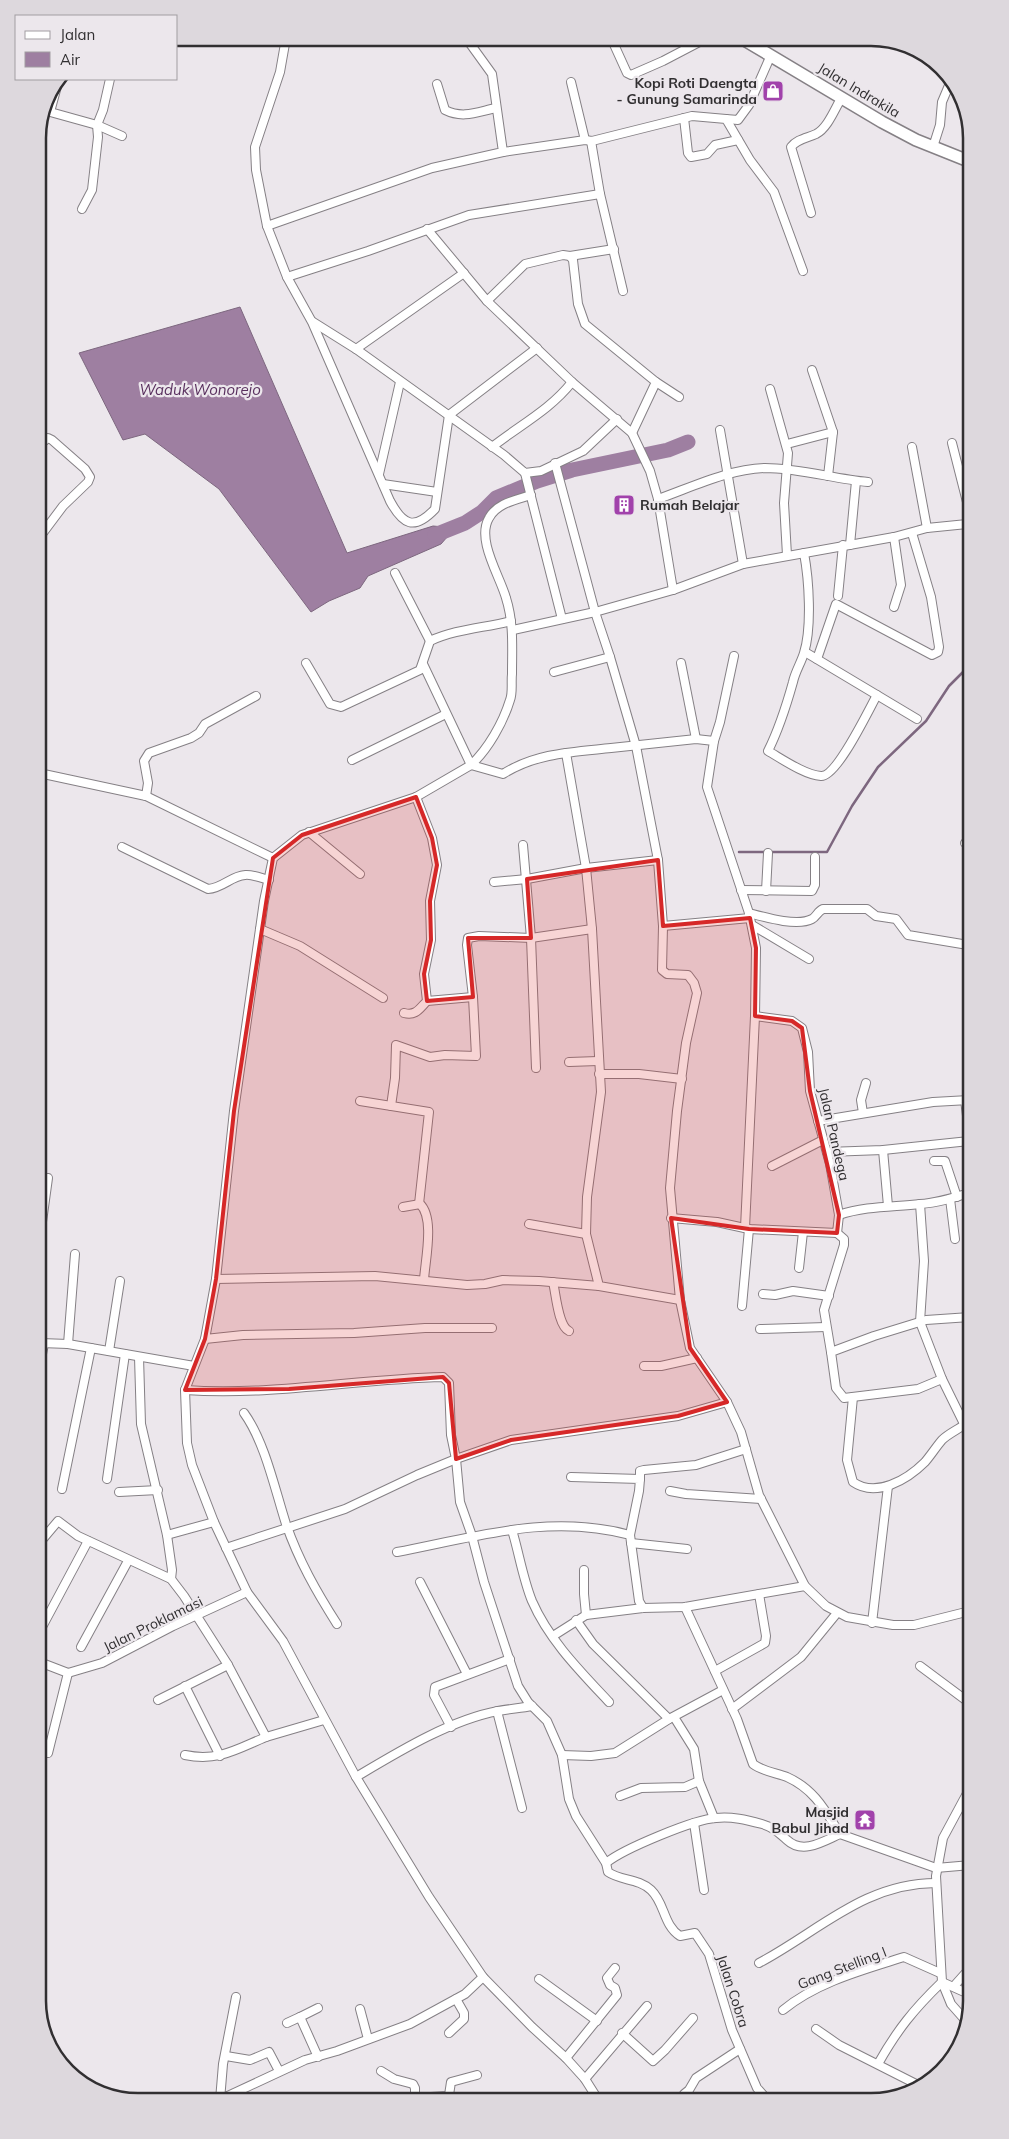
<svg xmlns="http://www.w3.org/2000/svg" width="1009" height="2139" font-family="Mulish,sans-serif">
<rect width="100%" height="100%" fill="#ece7ec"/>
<path fill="#9e7fa1" stroke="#7d677f" d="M240 307 347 553 433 526 455 528 441 544 368 576 360 588 329 601 311 612 219 489 145 434 123 440 79 353Z"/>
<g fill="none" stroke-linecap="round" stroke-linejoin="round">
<path stroke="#7d677f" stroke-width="2.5" d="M739 852H827L852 806 878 767 926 721 949 686 968 667"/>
<path stroke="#9e7fa1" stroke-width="15" d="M435 535 465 523 482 512 496 498 537 481 572 470 668 450 688 442"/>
<g stroke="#858085" stroke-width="10">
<g id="street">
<path d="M286 38 280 72 255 147 256 170 267 226 287 277 312 322 390 501C403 525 414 531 435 509L449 415 537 348"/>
<path d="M612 40 627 73 631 75 663 61 707 38"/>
<path d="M571 82 585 140"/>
<path d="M437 84 445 110C463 119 477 112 496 108"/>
<path d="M43 110 97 125 122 136"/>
<path d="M50 112 59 79"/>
<path d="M684 118 688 153 691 157 707 154 715 145 738 140"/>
<path d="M726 119 738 120 749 105 771 55"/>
<path d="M591 141 600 194 623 291"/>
<path d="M933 147 940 125 942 102 950 83"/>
<path d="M503 152 585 140 592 141 692 116 726 119 750 160 774 192 803 271"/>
<path d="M82 209 92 190 98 137 97 125 103 110 110 79"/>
<path d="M811 213 791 147C797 139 807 138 816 134 828 128 835 108 842 97"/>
<path d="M267 226 432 168 503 152 492 74 466 38"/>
<path d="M427 229 487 301 525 264 563 255 570 256 573 260 578 304 585 324 656 382 632 433"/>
<path d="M570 256 614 249"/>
<path d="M287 277 368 251 469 215 600 194"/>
<path d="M487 301 572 382 632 433 650 471 658 499 673 590"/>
<path d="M313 322 356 349 504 455 525 473 541 471 583 451 617 419"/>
<path d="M356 349 464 273"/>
<path d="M812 370 833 432 828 476"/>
<path d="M656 382 679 397"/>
<path d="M770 389 788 453 784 503 787 555"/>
<path d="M720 430 743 564"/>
<path d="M952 443 967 502"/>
<path d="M787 444 833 432"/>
<path d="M39 445 48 438 52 440 85 469 90 477 88 482 63 506 39 538"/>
<path d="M492 447C520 425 550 410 572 382"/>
<path d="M912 447 927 528"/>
<path d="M555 463 595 612 610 657 636 746 658 860 663 926 662 970 667 974 688 975 694 983 697 993 686 1043 677 1111 670 1188 680 1300 690 1348 727 1402 741 1432 759 1495 805 1586 826 1606 847 1617 893 1625H914L970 1611"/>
<path d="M525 473 562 619"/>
<path d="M379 474 400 382"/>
<path d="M383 484 437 492"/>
<path d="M658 499C692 487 729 469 765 468 800 468 834 479 868 482"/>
<path d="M850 545 856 481"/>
<path d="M804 553C809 580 812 627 804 653 801 663 795 672 793 682 786 707 779 729 768 751 782 759 805 775 821 776 837 777 869 709 877 695"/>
<path d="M395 573 430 641"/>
<path d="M838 596 843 545"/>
<path d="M894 607 901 585 894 537"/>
<path d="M513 630 595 612 673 590 743 564 894 537 927 528 967 524"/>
<path d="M805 652 917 719"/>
<path d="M734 656 720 722 714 741 707 787 749 913 756 948 755 1016 745 1228"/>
<path d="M817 659 836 604 932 655 938 652 939 647 931 597 912 533"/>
<path d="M306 663 330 704 341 707 420 670 430 641C456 629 484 628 511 621"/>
<path d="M681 663 696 739"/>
<path d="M423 664 471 765 503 774C536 753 573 752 611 748 640 745 668 742 696 739L714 741"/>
<path d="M554 672 610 657"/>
<path d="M566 753 586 868 592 929 601 1092 587 1197 586 1234 599 1286 680 1300"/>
<path d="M352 760 446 714"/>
<path d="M39 773 146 796 273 858"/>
<path d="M146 796 148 783 144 761 149 753 191 738 199 733 205 724 256 696"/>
<path d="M309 832 360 874"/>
<path d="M965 843 968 844"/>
<path d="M523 845 531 938 536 1068"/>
<path d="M122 847 208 889C223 888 231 876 245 875 252 874 261 878 269 880"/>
<path d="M494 882 527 879 586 868 658 860"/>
<path d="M741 890 812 891 815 885V857"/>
<path d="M766 891 768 853"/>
<path d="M749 913C764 917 797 927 812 919 816 917 818 911 823 909H867L876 916 896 919 908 935 968 945"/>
<path d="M752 925 809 959"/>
<path d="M663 926 750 918"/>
<path d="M260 929 300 946 383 998"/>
<path d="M427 1001 473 997"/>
<path d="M404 1013C416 1016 419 1009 427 1001L424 974 431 940 430 901 437 865 432 838 416 797"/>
<path d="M569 1062 598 1061"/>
<path d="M599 1074H639L682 1079"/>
<path d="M965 1100 969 1132"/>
<path d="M360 1101 429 1112 419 1204"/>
<path d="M391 1106 395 1078 396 1045 430 1057 445 1055 476 1056 473 997 467 945 468 938 479 936 531 938 592 929"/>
<path d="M863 1113 861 1100 866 1083"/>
<path d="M818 1121 933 1102 969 1100"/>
<path d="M883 1150 888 1206"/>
<path d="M827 1152 883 1150 969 1141"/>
<path d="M934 1161H945L957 1197"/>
<path d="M772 1166 823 1140"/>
<path d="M950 1199 955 1239"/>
<path d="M920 1204 924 1261 920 1322 942 1379 970 1436"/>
<path d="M403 1207 420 1204C435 1218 425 1261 424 1280"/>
<path d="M839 1215C865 1206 893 1207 920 1204 937 1203 953 1198 969 1193"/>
<path d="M671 1218 717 1222 749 1229 837 1233 839 1215 830 1164 810 1091 808 1052 802 1028 792 1021 755 1016"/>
<path d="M529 1224 586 1234"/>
<path d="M41 1229 48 1178"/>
<path d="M799 1268 803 1232"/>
<path d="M216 1279 375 1276 467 1285 485 1284 503 1280 539 1281 599 1286"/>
<path d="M553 1282C556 1294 558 1326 569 1331"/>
<path d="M763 1294 775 1295 793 1291 829 1296"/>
<path d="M742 1306 749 1229"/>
<path d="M492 1328H425L354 1333 243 1335 205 1339 216 1279 234 1111 264 901 273 858 302 835 416 797 471 765C488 749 503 723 510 700 513 693 511 682 512 674 512 648 514 623 506 598 500 576 476 540 489 518 497 503 516 500 531 495"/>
<path d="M760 1329 826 1327"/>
<path d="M205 1339 185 1390 187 1443 192 1465 214 1522 247 1592 283 1641 356 1777 429 1897 483 1977 532 2027 566 2058 585 2079 597 2098"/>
<path d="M41 1343 68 1344 194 1366"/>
<path d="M68 1344 75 1254"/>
<path d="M109 1351 120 1281"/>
<path d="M831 1352 824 1310 844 1245V1239L837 1233"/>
<path d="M139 1357 141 1424 167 1535 172 1570 171 1579"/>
<path d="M41 1359 44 1344"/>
<path d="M644 1366H661L697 1358"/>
<path d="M942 1379 918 1389 844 1398 836 1388 831 1352 874 1336 926 1320 970 1317"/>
<path d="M185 1390C271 1396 357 1379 443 1377L449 1383 451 1435 456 1459 460 1502 472 1536 484 1582 518 1686 528 1702 547 1721 562 1755 569 1799 576 1816 606 1863 608 1872C621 1881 638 1878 651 1890 665 1903 663 1925 680 1936L695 1933 709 1954 732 2030 757 2088 765 2097"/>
<path d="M853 1397 847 1460 853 1482C876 1498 907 1480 925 1462 931 1455 936 1447 942 1440 948 1434 957 1430 964 1425"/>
<path d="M244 1413C265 1442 275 1490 286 1524 299 1561 316 1591 337 1624"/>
<path d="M571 1477 640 1479 639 1491 630 1535"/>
<path d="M107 1479 125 1354"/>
<path d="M640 1479V1471L644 1470 696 1465 746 1449"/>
<path d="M62 1489 91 1348"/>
<path d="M670 1491 686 1494 761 1499"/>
<path d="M119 1492 158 1490"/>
<path d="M512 1530C519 1553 523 1579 532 1601 549 1640 580 1671 609 1702"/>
<path d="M167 1535 214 1522"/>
<path d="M42 1540 58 1521 78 1536 171 1579 184 1596 228 1665 266 1737 324 1720"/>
<path d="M631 1543 687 1549"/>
<path d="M226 1548 345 1509 417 1475 456 1459 511 1440 678 1416 727 1402"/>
<path d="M397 1552C476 1537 550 1513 630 1535L639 1601 643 1608"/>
<path d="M584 1570V1594L586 1615"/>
<path d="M420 1582 467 1674"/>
<path d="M685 1607 737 1719 753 1764C762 1771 776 1773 787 1777 814 1789 825 1810 840 1834"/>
<path d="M576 1620 593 1644 669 1719"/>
<path d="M872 1623 888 1486"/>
<path d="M42 1627 88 1541"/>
<path d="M553 1636 586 1615 643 1608 685 1607 805 1586"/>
<path d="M81 1647 128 1561"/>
<path d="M42 1663 68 1673"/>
<path d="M920 1666 971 1704"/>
<path d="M715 1671 765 1643 766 1636 759 1594"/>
<path d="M68 1673 102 1663 173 1626 247 1592"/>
<path d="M185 1686 220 1756"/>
<path d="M158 1700 228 1665"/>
<path d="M732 1709 801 1657 837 1613"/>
<path d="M497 1711 522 1808"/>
<path d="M674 1717 694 1749 699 1781 714 1818"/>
<path d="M451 1727 434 1695 435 1687 510 1659"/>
<path d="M48 1753 68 1673"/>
<path d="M185 1755C218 1762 237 1749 266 1737"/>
<path d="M562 1755 591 1756 615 1753 669 1719 723 1690"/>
<path d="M356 1777C398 1752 450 1720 498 1711 509 1709 521 1708 532 1706"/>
<path d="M620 1796 641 1788 685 1787 699 1781"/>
<path d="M694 1823 704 1890"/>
<path d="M606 1863C623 1849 695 1819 716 1818 731 1816 747 1820 762 1824 773 1827 779 1833 787 1840 803 1855 824 1841 840 1834L936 1868 971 1865"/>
<path d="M759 1963C818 1932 864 1883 936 1883"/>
<path d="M539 1979 597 2021"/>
<path d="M942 1982 971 1995"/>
<path d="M954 1986 971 1967"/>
<path d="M360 2009 368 2039"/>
<path d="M783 2010C817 1982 863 1970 904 1957L940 1973"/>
<path d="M300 2017 318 2008"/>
<path d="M966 2021 951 2004 942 1982 936 1876 943 1838 971 1786"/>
<path d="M287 2023 300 2017 318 2057"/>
<path d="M816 2029 839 2045 918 2085"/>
<path d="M449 2033 464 2019V2013L456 1999"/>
<path d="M622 2033 653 2061 665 2050 693 2018"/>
<path d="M226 2056 250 2060 269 2052 279 2071"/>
<path d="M566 2058 617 1995 615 1988 610 1985 607 1978 615 1968"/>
<path d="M878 2064C897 2030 914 2009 942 1982"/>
<path d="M381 2071 394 2079 413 2084 415 2088V2099"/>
<path d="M585 2079 647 2006"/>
<path d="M684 2094 689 2090 696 2078 740 2049"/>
<path d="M415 2098 447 2096 449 2095 451 2082 477 2075"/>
<path d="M220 2100 223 2064 236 1997"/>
<path d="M217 2101 305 2060 337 2051 410 2024 465 1994 483 1977"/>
</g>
</g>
<g stroke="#858085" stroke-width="14">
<path id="secondary" d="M741 38 882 122 916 140 966 160"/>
</g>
<use href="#street" stroke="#fff" stroke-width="8"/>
<use href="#secondary" stroke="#fff" stroke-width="11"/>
</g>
<path fill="#d62828" fill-opacity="0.2" stroke="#d62828" stroke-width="4" stroke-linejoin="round" d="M416 797 432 838 437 865 430 901 431 940 424 974 427 1001 473 997 468 938H531L527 879 658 860 663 926 750 918 756 948 755 1016 792 1021 802 1028 810 1091 839 1215 837 1233 749 1229 671 1218 690 1348 727 1402 678 1416 511 1440 456 1459 449 1383 443 1377 289 1389 185 1390 205 1339 216 1279 234 1111 273 858 302 835Z"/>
<defs>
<g id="shop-square" transform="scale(1.125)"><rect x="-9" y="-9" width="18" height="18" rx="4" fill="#a142ab" stroke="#ece7ec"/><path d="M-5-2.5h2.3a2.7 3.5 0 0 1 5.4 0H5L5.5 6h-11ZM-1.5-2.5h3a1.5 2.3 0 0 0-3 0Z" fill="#fff"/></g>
<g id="building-square" transform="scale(1.125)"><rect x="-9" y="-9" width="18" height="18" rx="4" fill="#a142ab" stroke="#ece7ec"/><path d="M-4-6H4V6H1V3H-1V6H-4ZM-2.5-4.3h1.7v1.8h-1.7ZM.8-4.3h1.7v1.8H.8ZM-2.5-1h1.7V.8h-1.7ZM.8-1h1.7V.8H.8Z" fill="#fff"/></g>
<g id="temple-square" transform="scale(1.125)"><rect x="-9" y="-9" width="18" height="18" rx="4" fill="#a142ab" stroke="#ece7ec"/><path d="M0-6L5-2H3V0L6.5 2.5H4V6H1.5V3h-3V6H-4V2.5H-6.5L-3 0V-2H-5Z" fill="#fff"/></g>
</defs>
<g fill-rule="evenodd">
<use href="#shop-square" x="773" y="91"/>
<use href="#building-square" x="624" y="505"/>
<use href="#temple-square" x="865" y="1820"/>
</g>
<g text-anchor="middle" stroke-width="4.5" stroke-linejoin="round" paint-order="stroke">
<g font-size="14" font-weight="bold" fill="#312f31" stroke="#ece7ec" text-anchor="end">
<text x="757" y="88">Kopi Roti Daengta<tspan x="757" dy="16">- Gunung Samarinda</tspan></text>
<text x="640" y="510" text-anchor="start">Rumah Belajar</text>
<text x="849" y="1817">Masjid<tspan x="849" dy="16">Babul Jihad</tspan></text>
</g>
<g font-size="14" fill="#312f31" stroke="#ece7ec">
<text transform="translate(859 90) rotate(31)" y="5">Jalan Indrakila</text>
<text transform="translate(834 1134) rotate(77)" y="5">Jalan Pandega</text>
<text transform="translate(153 1624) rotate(-26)" y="5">Jalan Proklamasi</text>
<text transform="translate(842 1968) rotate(-21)" y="5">Gang Stelling I</text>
<text transform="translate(733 1991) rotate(72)" y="5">Jalan Cobra</text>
</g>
<g font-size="15" font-style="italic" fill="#5a315f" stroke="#ece7ec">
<text x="200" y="395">Waduk Wonorejo</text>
</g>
</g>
<path d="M0 0H1009V2139H0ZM138 46H871A92 92 0 0 1 963 138V2001A92 92 0 0 1 871 2093H138A92 92 0 0 1 46 2001V138A92 92 0 0 1 138 46Z" fill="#ddd8dd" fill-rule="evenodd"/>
<path fill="none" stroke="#312f31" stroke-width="2.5" d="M138 46H871A92 92 0 0 1 963 138V2001A92 92 0 0 1 871 2093H138A92 92 0 0 1 46 2001V138A92 92 0 0 1 138 46Z"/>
<rect x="15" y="15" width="162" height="65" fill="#ece7ec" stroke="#a19da1"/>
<rect x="25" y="31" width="25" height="8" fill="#ffffff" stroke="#a19da1"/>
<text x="60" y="40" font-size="15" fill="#312f31">Jalan</text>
<rect x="25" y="52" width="25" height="15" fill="#9e7fa1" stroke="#a19da1"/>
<text x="60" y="65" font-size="15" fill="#312f31">Air</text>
</svg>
